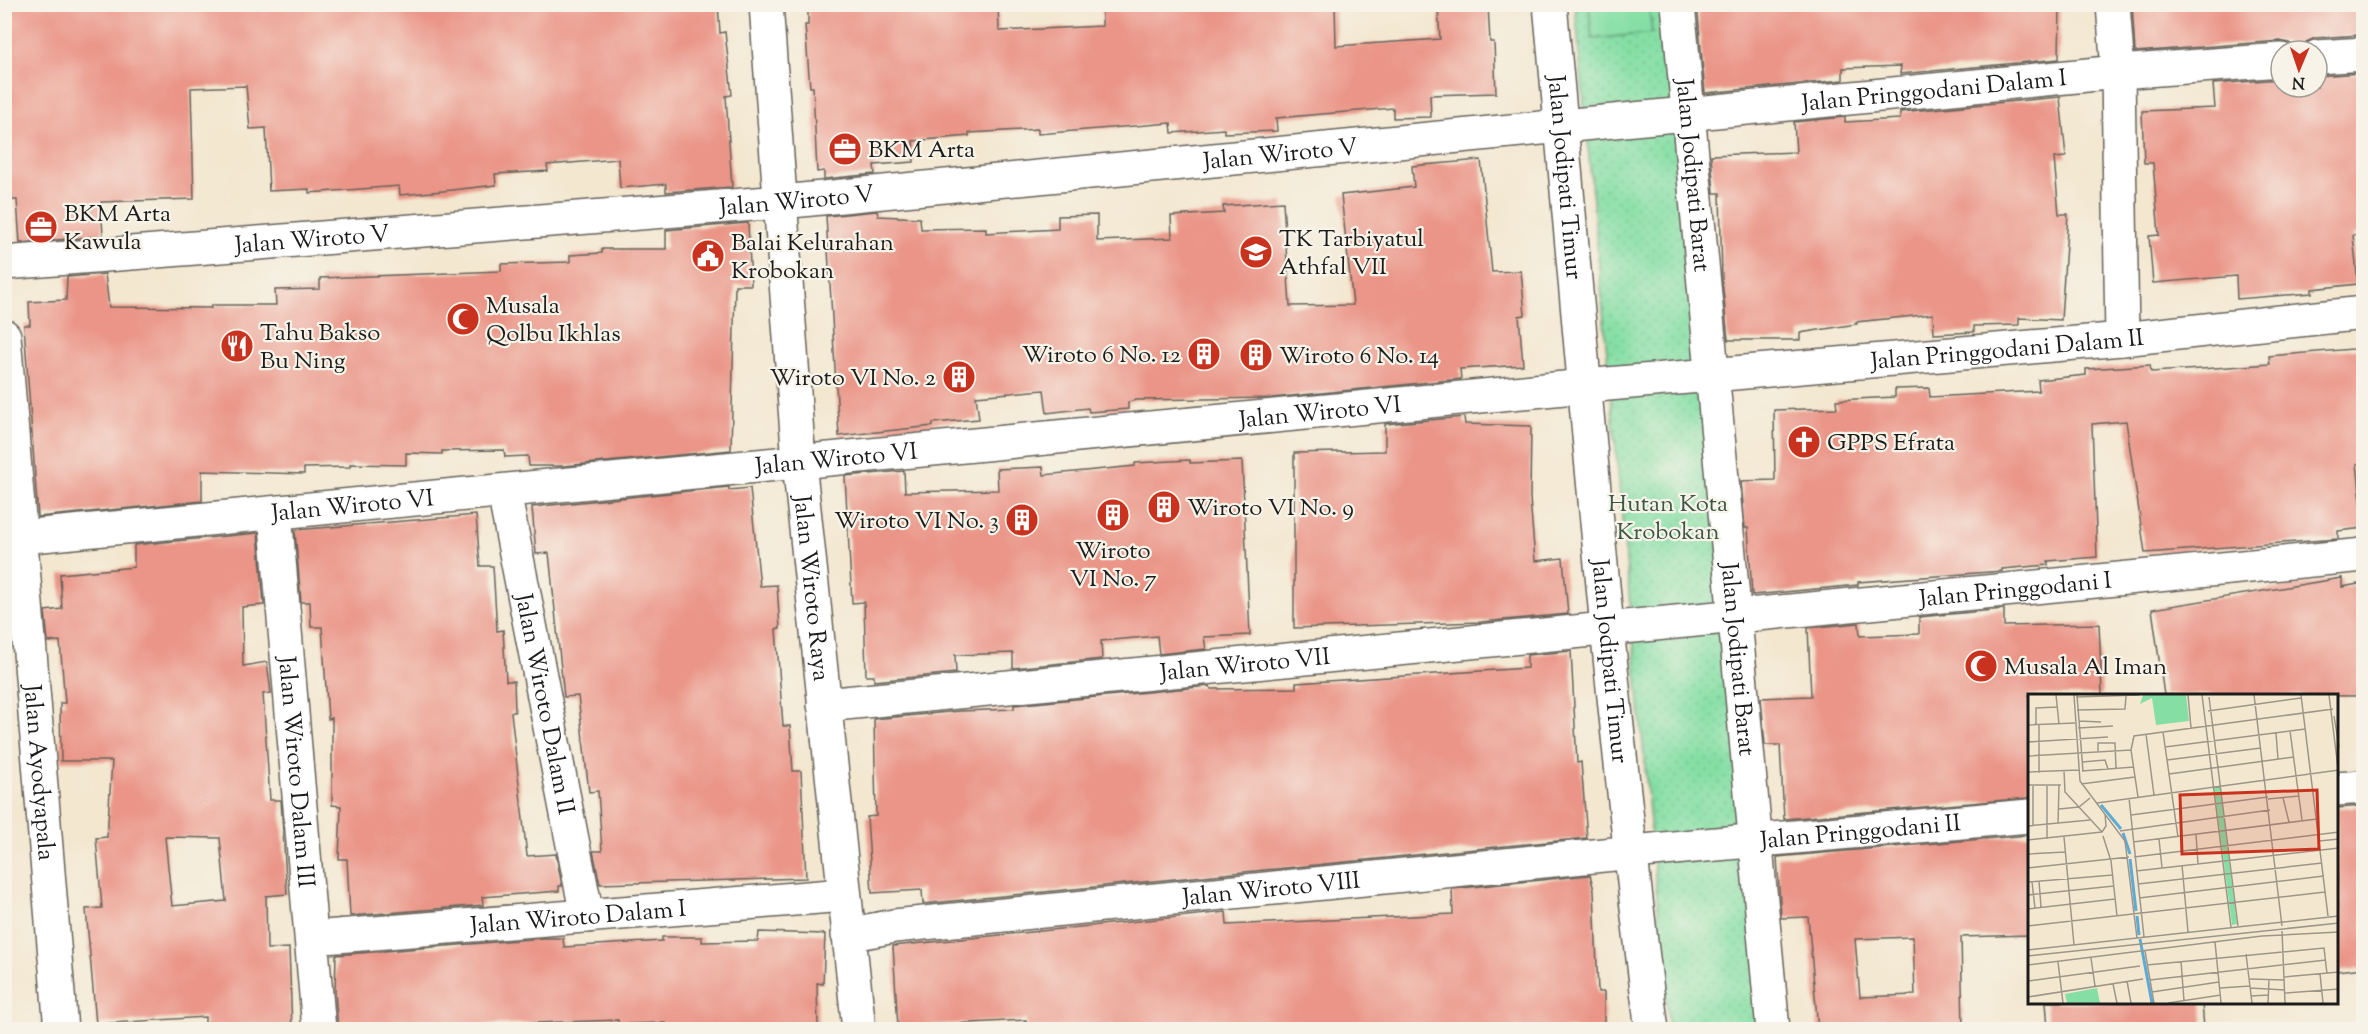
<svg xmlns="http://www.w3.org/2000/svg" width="2368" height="1034" font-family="'Sorts Mill Goudy',serif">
<defs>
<pattern id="park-dots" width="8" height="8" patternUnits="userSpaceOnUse" patternTransform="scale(1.5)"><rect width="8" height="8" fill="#85dfa5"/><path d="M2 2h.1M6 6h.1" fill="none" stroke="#72bf8d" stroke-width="1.8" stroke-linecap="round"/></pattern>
</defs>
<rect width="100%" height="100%" fill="#f7f3e8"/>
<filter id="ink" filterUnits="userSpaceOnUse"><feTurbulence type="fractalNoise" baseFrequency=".0167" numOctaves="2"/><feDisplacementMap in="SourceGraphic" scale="12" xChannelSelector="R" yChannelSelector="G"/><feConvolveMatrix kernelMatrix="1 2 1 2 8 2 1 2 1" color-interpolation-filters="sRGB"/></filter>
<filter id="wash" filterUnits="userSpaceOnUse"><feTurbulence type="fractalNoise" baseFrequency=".008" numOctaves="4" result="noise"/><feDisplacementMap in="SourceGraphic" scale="24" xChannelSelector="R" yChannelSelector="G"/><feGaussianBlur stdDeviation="1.35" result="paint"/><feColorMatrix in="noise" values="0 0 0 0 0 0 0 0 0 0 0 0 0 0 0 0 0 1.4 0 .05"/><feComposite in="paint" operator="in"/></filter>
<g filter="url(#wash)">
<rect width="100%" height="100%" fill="#f3e7d0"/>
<path fill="url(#park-dots)" stroke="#507e60" stroke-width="1.5" d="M1575 5H1668L1762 1029H1669Z"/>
<path fill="#85dfa5" stroke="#507e60" stroke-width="1.5" d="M1589 5H1649L1652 33 1592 39Z"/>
<g id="blocks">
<g fill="#ea9587" fill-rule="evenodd">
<path d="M718 4 720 33 725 32 732 95 726 96 732 187 666 192V184L620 188 618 159 547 165 548 171 495 174 496 185 443 191 400 195 399 186 309 193V189L269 191 266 128 250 129 246 86 191 88 194 199 101 202 103 236 20 243 17 200H4L7 72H4V5Z"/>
<path d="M808 4H998L999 31 1102 26V4H1335L1336 46 1440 39 1438 8 1488 5 1490 42H1494L1496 93 1430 95 1431 117 1393 118V108L1276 118 1277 131 1224 133V129L1172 133 1171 123 1038 134V129L969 133V136L913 141 914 162 874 165 875 174 824 179V171L817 172 813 87H810L805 25H808Z"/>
<path d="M1697 4H2060L2059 59 1900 74 1901 66 1843 68V80L1705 93Z"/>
<path d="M2132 4H2357L2360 35 2315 38 2306 42 2300 51 2289 43 2280 41 2135 52Z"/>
<path d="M2362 73 2364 233 2353 235 2358 284 2312 289V293L2237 299 2236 276 2153 283 2149 236 2159 235 2153 163H2144L2142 111 2215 108 2213 84 2281 79V87H2317V76Z"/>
<path d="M2060 97 2066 157 2054 158 2059 214H2068L2061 320 2019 318V325L1974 326V332L1934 334 1933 314 1856 322 1857 324 1800 333V340H1728L1722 279 1720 193H1714L1711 155 1796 152 1794 122 1845 117V122L1900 119V112Z"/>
<path d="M1481 160 1492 272 1521 271 1525 315 1519 316 1523 365 1460 369 1461 379 1271 398 1136 400 1128 402V409L1089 412 1088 408 1047 413 1044 390 976 396 979 419 933 423V426L839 436 826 216 877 211 878 216 920 218 921 229 986 228V233L1058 229V216L1097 215V241L1172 238 1171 216 1224 213 1223 206 1283 202 1290 306 1353 305 1341 195 1414 187 1412 166Z"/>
<path d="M748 223 751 285H735L731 450 564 466H529L528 456 505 457 504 450 442 451V454L406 453V465L350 464V467L304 468V474L202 471V501L38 517 24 325H30L29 302 66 300 67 277 105 274 109 307 211 308V305H276L275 290 320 289V278L501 271V264L570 262V255L602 253V249H666V230Z"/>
<path d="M2364 348V463L2357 464 2364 528 2338 531V539L2145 553 2126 421 2092 424 2097 557 2048 561V565L2002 569V571L1858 582V585L1752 595 1748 528H1745L1741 481 1775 480 1774 410 1837 408 1836 400 1895 397V389L1929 388 1930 397 2039 391 2038 380 2086 375V369L2150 365 2151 372 2201 369 2270 364 2269 356Z"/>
<path d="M1464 417 1465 424 1531 426 1530 498 1535 561 1563 558 1568 614 1481 622 1294 628V453L1385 451V424Z"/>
<path d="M1190 460V463L1242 461 1250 635 1204 637 1206 649 1159 654 1157 636 1101 641 1102 659 1013 668V653L955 655 956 673 874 681V676H866L864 602 852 603 845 476 904 471 905 492 998 490 997 469 1043 467 1044 475 1135 466V463Z"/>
<path d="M729 487V490L750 488 760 586 777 585 780 629H776L783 726H790L793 771H801L806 878 600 884 593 851H602L598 791 589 792 578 696 564 697 549 553 536 554 532 507Z"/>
<path d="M476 515 480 566H493L497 631 503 630 506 681H514L515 712H511L527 856 556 854 562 886H559V891L482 897 483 905 350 916 347 859H339L341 806 332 805V718L328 719 322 627H311L310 602H301L295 530Z"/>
<path d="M258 533 264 605 242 607 243 666 267 662 271 693 263 694 270 800H281L287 894 266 896 267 949 289 948 292 1029H205V1017L96 1024 86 909 102 908 96 838 107 837 112 761H61L60 703H65L60 641 48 642 45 611 62 609 60 574 134 567V545ZM165 837 220 838 226 901 172 906Z"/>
<path d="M2342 578V587L2364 583V696L2164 695 2152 609Z"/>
<path d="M2004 609V626L2099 624 2102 695H2029V798L1784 819 1780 745H1765L1761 698 1811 696 1808 628 1859 623 1860 636 1919 634V617Z"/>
<path d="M1571 651 1577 763 1581 762 1587 838 923 904 922 890 872 893 867 817 876 816 874 719 960 711 1014 709V705L1210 686 1211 689 1296 688V683L1527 668V655Z"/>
<path d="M2364 806V968L2337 971V808Z"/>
<path d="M2029 835V935L1961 937 1963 1029H1818L1808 917 1781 918 1777 857ZM1913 937 1915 995 1860 997 1855 939Z"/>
<path d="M1590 875 1594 890 1598 992H1604V1029H1026V1020L898 1027 893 946 1226 912 1227 925 1453 914 1452 889Z"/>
<path d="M759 932 825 934 823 984 817 983 818 1029H666V1023L618 1024V1020L484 1025V1029H338L335 992 336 955 544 938H563L564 947 662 941V937H702V942L758 941Z"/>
<path d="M2046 1002H2202L2204 1029H2048Z"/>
</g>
</g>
</g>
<g filter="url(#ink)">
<use href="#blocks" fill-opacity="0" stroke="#67635b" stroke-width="1.5"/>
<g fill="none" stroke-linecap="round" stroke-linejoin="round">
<g stroke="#67635b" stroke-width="36">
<g id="street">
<path id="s1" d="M766 4 799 462 859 1030"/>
<path id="s2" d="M1550 4C1582 346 1608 689 1652 1030"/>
<path id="s3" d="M1678 4 1773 1030"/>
<path d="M2113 4 2118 72 2122 339"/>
<path d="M2317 57 2364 54"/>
<path id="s4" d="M4 263 781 202 2118 72 2281 60"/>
<path id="s5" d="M4 336 61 1030"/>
<path id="s6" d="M504 492 587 916"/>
<path id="s7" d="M275 513 319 1030"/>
<path id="s8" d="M21 537 1585 386 2122 339 2364 313"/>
<path id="s9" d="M824 705 2364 555"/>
<path d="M2336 789 2364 787"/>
<path id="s10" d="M848 935 894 926 1694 846 2029 816"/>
<path id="s11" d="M312 938 844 895"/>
</g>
</g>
<use href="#street" stroke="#fff" stroke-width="33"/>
</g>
</g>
<defs>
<g id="office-disc" transform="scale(1.725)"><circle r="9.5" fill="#c8321e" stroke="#f7f3e8"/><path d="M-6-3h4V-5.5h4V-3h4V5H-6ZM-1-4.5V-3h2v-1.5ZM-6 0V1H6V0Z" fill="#fff"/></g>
<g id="school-disc" transform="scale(1.725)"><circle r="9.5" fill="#c8321e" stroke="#f7f3e8"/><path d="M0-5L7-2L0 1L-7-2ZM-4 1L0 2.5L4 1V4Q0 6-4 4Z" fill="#fff"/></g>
<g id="civic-disc" transform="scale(1.725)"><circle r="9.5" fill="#c8321e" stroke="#f7f3e8"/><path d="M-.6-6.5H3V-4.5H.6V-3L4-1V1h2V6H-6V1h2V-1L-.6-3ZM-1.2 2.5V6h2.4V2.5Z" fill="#fff"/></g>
<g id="mosque-disc" transform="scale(1.725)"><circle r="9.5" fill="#c8321e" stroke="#f7f3e8"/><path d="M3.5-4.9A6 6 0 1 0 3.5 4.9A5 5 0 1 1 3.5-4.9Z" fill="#fff"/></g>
<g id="restaurant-disc" transform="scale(1.725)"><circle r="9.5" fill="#c8321e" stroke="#f7f3e8"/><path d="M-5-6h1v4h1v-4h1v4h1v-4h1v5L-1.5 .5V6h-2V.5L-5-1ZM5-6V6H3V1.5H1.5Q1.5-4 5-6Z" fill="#fff"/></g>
<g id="building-disc" transform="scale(1.725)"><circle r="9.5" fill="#c8321e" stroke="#f7f3e8"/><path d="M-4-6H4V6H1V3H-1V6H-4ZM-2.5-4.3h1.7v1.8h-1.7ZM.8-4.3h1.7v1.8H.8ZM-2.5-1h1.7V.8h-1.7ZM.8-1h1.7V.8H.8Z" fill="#fff"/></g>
<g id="church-disc" transform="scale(1.725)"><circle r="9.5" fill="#c8321e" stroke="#f7f3e8"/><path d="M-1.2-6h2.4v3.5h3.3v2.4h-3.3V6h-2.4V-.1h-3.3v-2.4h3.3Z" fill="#fff"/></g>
</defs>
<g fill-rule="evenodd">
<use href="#office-disc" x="845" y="149"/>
<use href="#office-disc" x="41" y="227"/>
<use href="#school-disc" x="1256" y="252"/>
<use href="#civic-disc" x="708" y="256"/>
<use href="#mosque-disc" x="463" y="319"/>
<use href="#restaurant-disc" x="237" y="346"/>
<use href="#building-disc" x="1204" y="354"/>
<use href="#building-disc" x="1256" y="355"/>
<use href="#building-disc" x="959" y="377"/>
<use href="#church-disc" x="1804" y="442"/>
<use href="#building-disc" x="1164" y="507"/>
<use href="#building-disc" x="1113" y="515"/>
<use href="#building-disc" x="1022" y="520"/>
<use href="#mosque-disc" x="1981" y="666"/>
</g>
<g text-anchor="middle" stroke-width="4.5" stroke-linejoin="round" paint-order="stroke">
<g font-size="24" fill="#1c1c1c" stroke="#f7f3e8">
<text dy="8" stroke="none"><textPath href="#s4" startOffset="1938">Jalan Pringgodani Dalam I</textPath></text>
<text dy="8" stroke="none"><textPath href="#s4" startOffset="1281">Jalan Wiroto V</textPath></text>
<text dy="8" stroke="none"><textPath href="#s3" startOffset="172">Jalan Jodipati Barat</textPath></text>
<text dy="8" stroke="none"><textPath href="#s2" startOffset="174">Jalan Jodipati Timur</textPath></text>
<text dy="8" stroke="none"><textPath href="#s4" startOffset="795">Jalan Wiroto V</textPath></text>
<text dy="8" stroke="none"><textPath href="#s4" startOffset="309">Jalan Wiroto V</textPath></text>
<text dy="8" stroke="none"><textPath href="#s8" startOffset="1995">Jalan Pringgodani Dalam II</textPath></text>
<text dy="8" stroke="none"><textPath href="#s8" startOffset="1305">Jalan Wiroto VI</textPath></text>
<text dy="8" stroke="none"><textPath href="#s8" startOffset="819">Jalan Wiroto VI</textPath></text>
<text dy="8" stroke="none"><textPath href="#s8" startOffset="333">Jalan Wiroto VI</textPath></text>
<text dy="8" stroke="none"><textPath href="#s1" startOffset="586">Jalan Wiroto Raya</textPath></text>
<text dy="8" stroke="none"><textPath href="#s9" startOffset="1197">Jalan Pringgodani I</textPath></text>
<text dy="8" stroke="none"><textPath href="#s3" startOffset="658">Jalan Jodipati Barat</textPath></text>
<text dy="8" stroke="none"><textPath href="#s2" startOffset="660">Jalan Jodipati Timur</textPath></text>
<text dy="8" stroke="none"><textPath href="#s9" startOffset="423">Jalan Wiroto VII</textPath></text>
<text dy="8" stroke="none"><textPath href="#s6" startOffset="216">Jalan Wiroto Dalam II</textPath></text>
<text dy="8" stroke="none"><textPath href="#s7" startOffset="260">Jalan Wiroto Dalam III</textPath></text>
<text dy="8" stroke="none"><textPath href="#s5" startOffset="438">Jalan Ayodyapala</textPath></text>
<text dy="8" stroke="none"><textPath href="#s10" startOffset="1018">Jalan Pringgodani II</textPath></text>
<text dy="8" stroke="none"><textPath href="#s10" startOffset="426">Jalan Wiroto VIII</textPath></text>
<text dy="8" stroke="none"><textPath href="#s11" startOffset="267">Jalan Wiroto Dalam I</textPath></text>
</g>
<g font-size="24" fill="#1c1c1c" stroke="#f7f3e8" text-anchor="start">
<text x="868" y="157">BKM Arta</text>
<text x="64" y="221">BKM Arta<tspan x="64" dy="28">Kawula</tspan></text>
<text x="1279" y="246">TK Tarbiyatul<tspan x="1279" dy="28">Athfal VII</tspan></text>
<text x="731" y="250">Balai Kelurahan<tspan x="731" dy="28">Krobokan</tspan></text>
<text x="486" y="313">Musala<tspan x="486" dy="28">Qolbu Ikhlas</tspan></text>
<text x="260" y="340">Tahu Bakso<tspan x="260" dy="28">Bu Ning</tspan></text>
<text x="1181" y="362" text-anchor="end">Wiroto 6 No. 12</text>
<text x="1279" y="363">Wiroto 6 No. 14</text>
<text x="936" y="385" text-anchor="end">Wiroto VI No. 2</text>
<text x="1827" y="450">GPPS Efrata</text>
<text x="1187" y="515">Wiroto VI No. 9</text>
<text x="999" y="528" text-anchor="end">Wiroto VI No. 3</text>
<text x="1113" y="558" text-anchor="middle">Wiroto<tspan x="1113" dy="28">VI No. 7</tspan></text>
<text x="2004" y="674">Musala Al Iman</text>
</g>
<g font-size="24" fill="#3c5645" stroke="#f7f3e8">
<text x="1668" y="511">Hutan Kota<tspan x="1668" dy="28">Krobokan</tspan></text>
</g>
</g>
<g transform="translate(2028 694)">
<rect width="310" height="310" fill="#f3e7d0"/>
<path d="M115 1H158L161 27 128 31 124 4 112 10Z" fill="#85dfa5"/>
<path d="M192 92 209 230 204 231 186 93Z" fill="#85dfa5"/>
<path d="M69 294 72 309H39L37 300Z" fill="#85dfa5"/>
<path fill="none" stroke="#5caad6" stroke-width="3" d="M73 111 93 135M95 139 102 160M102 165 108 217M109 222 111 241M112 245 124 309"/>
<path fill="none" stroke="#9d9688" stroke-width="1.5" d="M28 1 31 30M46 1 52 87 97 147 109 244M49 1 55 77M160 1 163 34M174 1 203 233M226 1 254 232M273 1 300 222M301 1 311 82M48 3 111 1M181 3 210 232M49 16 97 15 98 2M180 17 273 4M306 22 311 53M51 27 73 28M0 31 47 29M8 31V14L29 13M50 34 85 32M262 37 274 126M135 38 150 143M248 39 250 65M118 40 126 101M0 48 80 43M137 53 277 35M103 56 106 42 305 15M70 57V49H87L88 74M0 62 103 56 110 103M139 66 233 54M54 68 77 66 80 75M36 77 37 98 74 138M54 77 106 73M0 78 51 76M11 79V31M141 80 266 63M53 90 107 83M0 91H33M19 92V145M101 104 116 243M255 104 261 128M240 105 271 102M69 109 311 76M31 115 51 113 62 104M103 121 240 103M30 130 31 91M0 132 62 126M5 132V92M92 137 242 116M74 138 78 132 77 120M168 140 170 170M75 142 83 167 89 222M36 143 46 251M131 145 134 174M0 146 74 138M291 147 311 145M105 148 289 125M0 160 37 158M106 163 311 138M154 171 160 238M0 174 101 163M108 177 311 154M11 187 13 213M0 188 85 181M4 188 7 214M110 190 294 169M0 201 86 192M111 204 296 182M0 215 87 205M0 232 297 198M254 237 257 309M187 248 193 309M0 256 311 222M117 257 126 309M218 260 224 309M0 262 311 229M63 264 67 292M153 267 156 307M30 268 35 309M0 271 234 242 311 238M119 271 296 254 299 280M292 280 295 309M256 283 311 278M222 285 256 286M122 286 298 266M0 287 112 272M99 287 103 309M85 290 89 309M192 294 222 292M222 294 257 296M124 298 191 288M257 299 311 295M223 302 241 301M0 303 115 285M140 309 193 301M240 309 241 285"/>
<path fill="#c8321e" fill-opacity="0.15" stroke="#c8321e" stroke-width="3" d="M289 96 291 155 154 160 152 101Z"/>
<rect width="310" height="310" fill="none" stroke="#1c1c1c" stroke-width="3"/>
</g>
<rect width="2368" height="1034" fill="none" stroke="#f7f3e8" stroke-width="24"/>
<g transform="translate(2299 69) rotate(182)"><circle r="28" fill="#f7f3e8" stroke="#9f9d96" stroke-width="1.5"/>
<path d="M0-4.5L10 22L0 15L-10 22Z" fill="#c8321e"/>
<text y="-9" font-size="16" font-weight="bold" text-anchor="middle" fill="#1c1c1c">N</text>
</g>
</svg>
